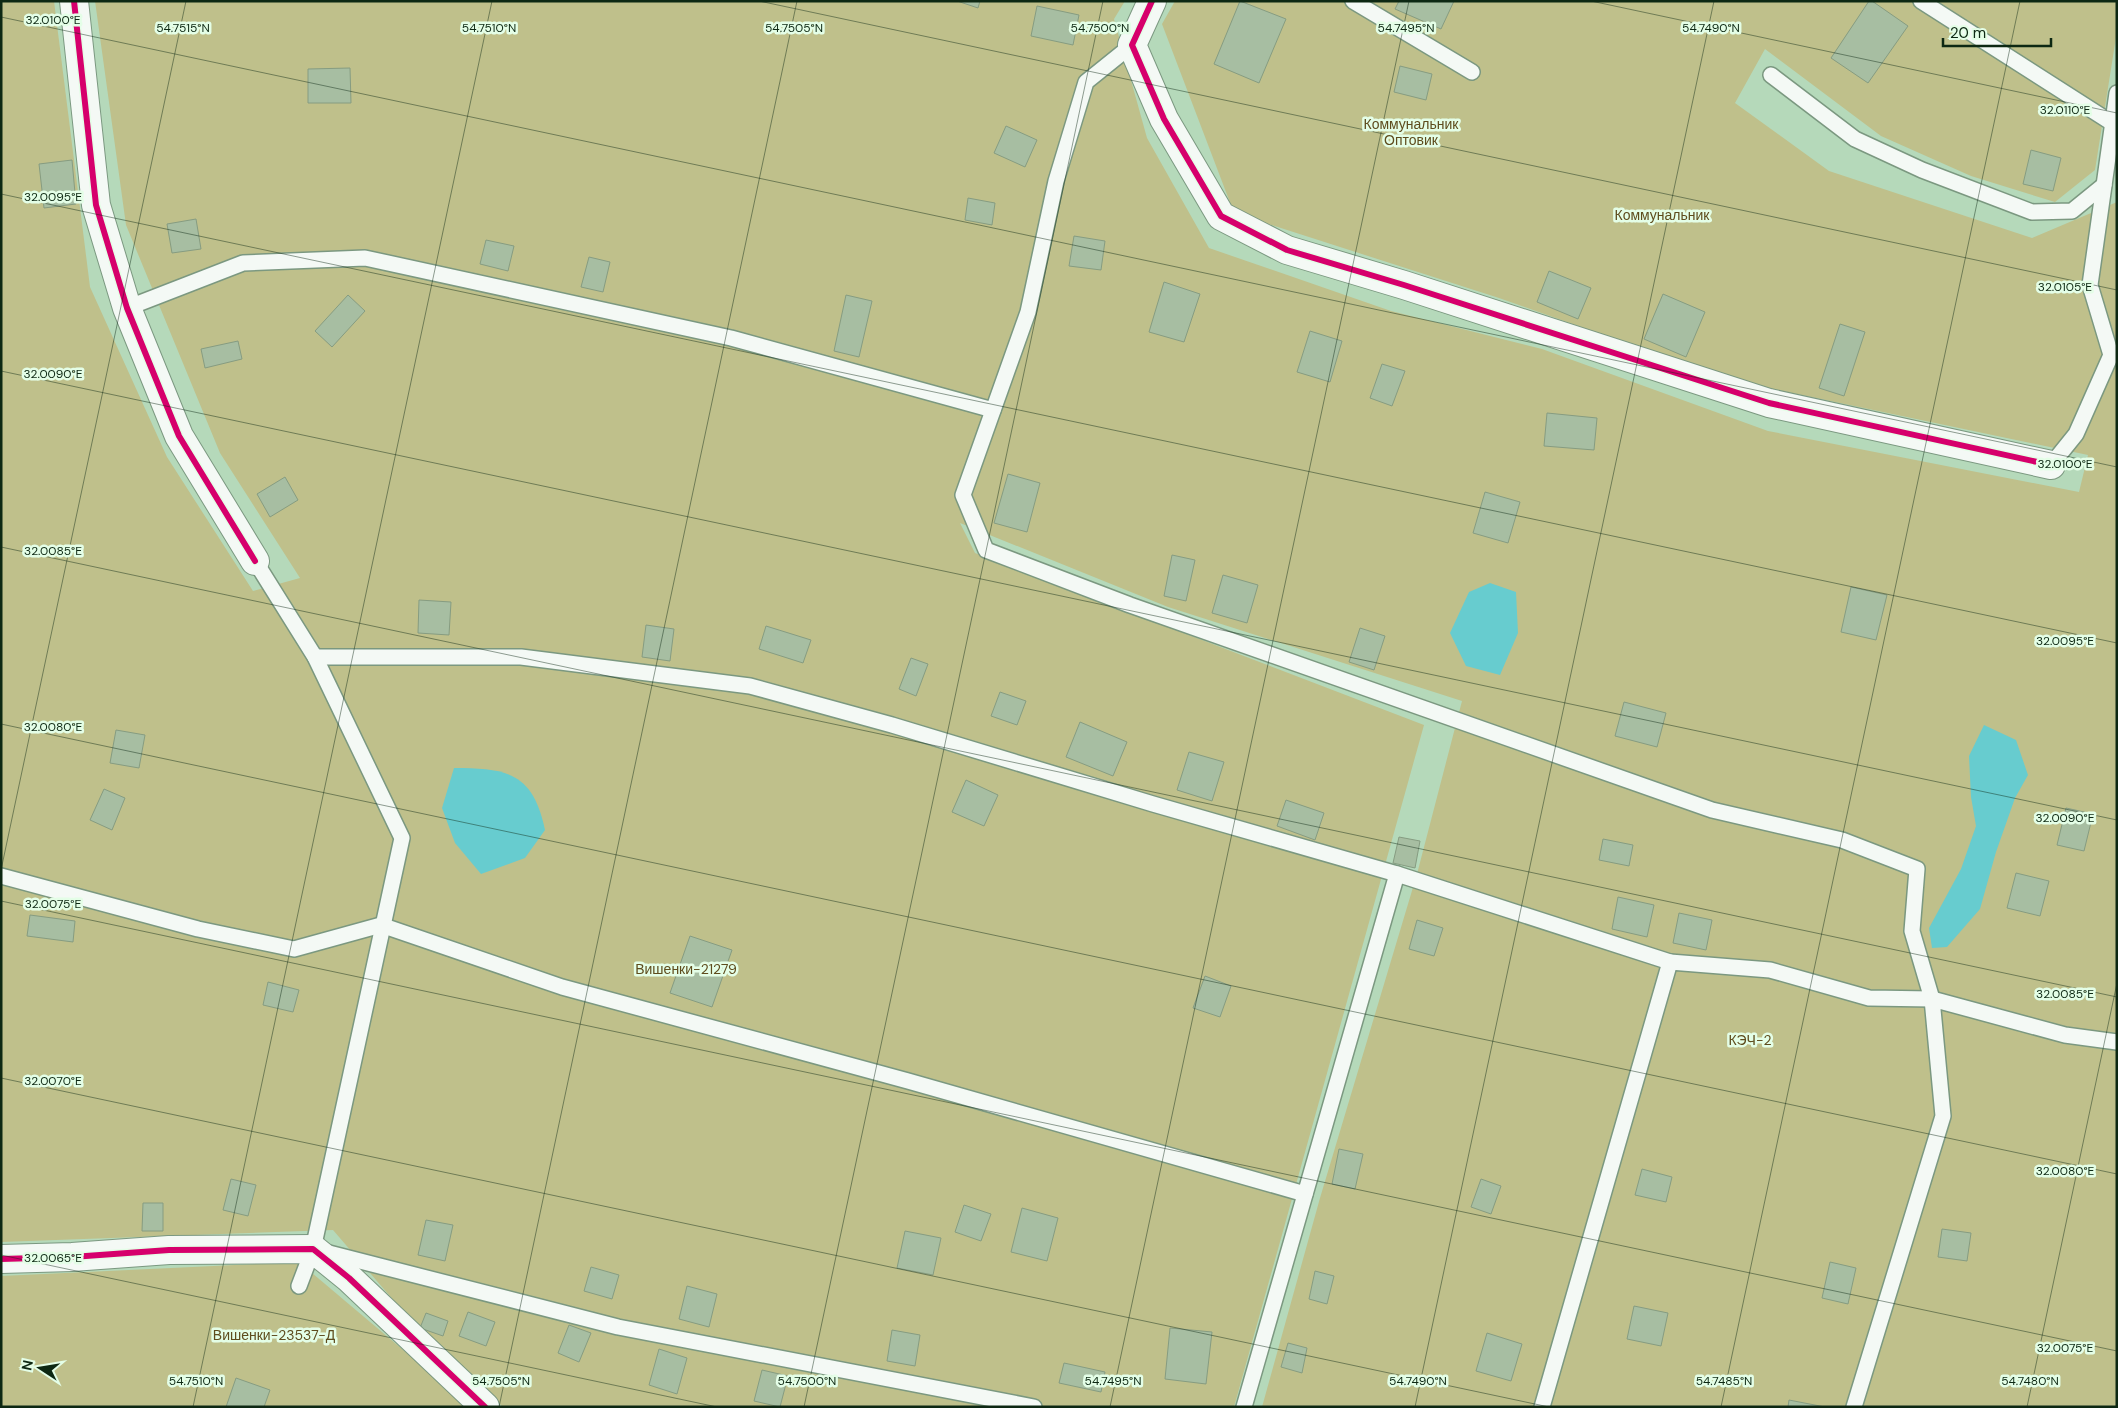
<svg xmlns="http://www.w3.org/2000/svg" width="2118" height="1408" font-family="'DM Sans',sans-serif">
<rect width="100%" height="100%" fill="#b5d9ba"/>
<g fill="#bfc08b">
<path d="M1 1H54L90 287 167 457 253 591 300 578 220 453 126 225 95 1H1125L1114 19 1147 138 1209 248 1391 311 1542 349 1768 431 2079 492 2088 455 1730 380 1499 298 1234 213 1162 24 1175 1H2117V31L2095 170 2055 202 1971 176 1881 136 1765 49 1735 103 1829 171 2032 238 2117 202V1407H1262L1320 1198 1417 874 1462 701 1168 607 960 523 975 553 1424 725 1234 1407H503L432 1345 333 1230 1 1242Z"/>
<path d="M299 1262 440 1381 466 1407H1V1276Z"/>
</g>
<g fill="#67cccf">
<path d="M1490 583 1516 592 1518 633 1500 675 1466 666 1450 633 1469 592Z"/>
<path d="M1984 725 2016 740 2028 775 2015 798 1996 852 1980 909 1947 947 1932 948 1929 928 1961 869 1976 826 1971 797 1969 756Z"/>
<path d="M454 768C508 768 533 773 545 830L525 858 481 874 455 843 442 808Z"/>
</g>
<g fill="#a7bea2" stroke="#869c81">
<path d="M957 1H980L978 8Z"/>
<path d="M1240 1 1286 19 1259 83 1214 64Z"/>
<path d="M1399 1H1454L1441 29 1395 9Z"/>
<path d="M1869 1H1872L1908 26 1868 83 1831 58Z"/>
<path d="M1037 6 1079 15 1073 45 1031 36Z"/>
<path d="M1400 66 1432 74 1426 100 1394 92Z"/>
<path d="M350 68 351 103H308V69Z"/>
<path d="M1006 126 1037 140 1025 167 994 153Z"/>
<path d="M2031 150 2061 158 2053 191 2023 184Z"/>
<path d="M72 160 76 204 44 208 39 164Z"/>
<path d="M968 198 995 203 992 225 965 220Z"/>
<path d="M196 219 201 249 172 253 167 224Z"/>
<path d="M1074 236 1105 241 1101 270 1069 266Z"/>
<path d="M486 240 514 246 508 271 480 264Z"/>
<path d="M589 257 610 262 603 292 581 287Z"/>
<path d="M1549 271 1591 288 1578 319 1537 302Z"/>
<path d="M1164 282 1200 294 1184 342 1149 332Z"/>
<path d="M1663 294 1705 312 1686 357 1644 339Z"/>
<path d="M348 295 365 311 332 347 315 331Z"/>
<path d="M846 295 872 301 859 357 834 351Z"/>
<path d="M1840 324 1865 332 1844 396 1819 388Z"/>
<path d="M1310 331 1342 341 1330 382 1297 372Z"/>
<path d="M238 341 242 359 205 368 201 349Z"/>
<path d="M1382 364 1405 371 1392 406 1370 398Z"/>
<path d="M1547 413 1597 418 1594 450 1544 446Z"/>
<path d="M1008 474 1040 483 1027 532 994 523Z"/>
<path d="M285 477 298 500 270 517 257 494Z"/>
<path d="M1485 492 1520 502 1508 543 1473 533Z"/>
<path d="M1172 555 1195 560 1186 601 1164 596Z"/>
<path d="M1223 575 1258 585 1247 623 1212 613Z"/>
<path d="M1851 587 1887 595 1876 640 1841 632Z"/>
<path d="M419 600 451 602 449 635 418 633Z"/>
<path d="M646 625 674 629 670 661 642 657Z"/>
<path d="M766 626 811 640 803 663 759 649Z"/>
<path d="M1360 628 1385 636 1374 670 1349 662Z"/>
<path d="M911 658 928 664 916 696 899 689Z"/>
<path d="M1000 692 1026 701 1017 725 991 716Z"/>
<path d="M1624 702 1666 713 1657 747 1615 736Z"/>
<path d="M1080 722 1127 742 1113 776 1066 757Z"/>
<path d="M116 730 145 735 139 768 110 763Z"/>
<path d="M1189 752 1224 762 1212 801 1177 790Z"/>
<path d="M966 780 998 795 984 826 952 812Z"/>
<path d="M104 789 125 798 112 830 90 820Z"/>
<path d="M1286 800 1324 813 1315 840 1277 826Z"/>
<path d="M2066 808 2093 814 2084 851 2057 845Z"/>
<path d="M1399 837 1420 841 1415 868 1393 863Z"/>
<path d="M1603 839 1633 845 1629 866 1599 860Z"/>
<path d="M2016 873 2049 881 2040 916 2007 908Z"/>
<path d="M1618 897 1654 905 1647 937 1612 929Z"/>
<path d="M1679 913 1712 920 1706 950 1673 943Z"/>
<path d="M30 915 75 921 73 942 27 936Z"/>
<path d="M1417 920 1443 928 1434 956 1409 949Z"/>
<path d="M690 936 732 950 712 1007 670 993Z"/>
<path d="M1205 976 1231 986 1220 1017 1193 1008Z"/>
<path d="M268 982 299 990 293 1012 263 1005Z"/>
<path d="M1339 1149 1363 1154 1355 1189 1332 1184Z"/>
<path d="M1642 1169 1672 1177 1666 1202 1635 1195Z"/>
<path d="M231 1179 256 1185 248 1216 223 1210Z"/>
<path d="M1481 1179 1501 1186 1491 1214 1471 1207Z"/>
<path d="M143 1203H163V1231H142Z"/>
<path d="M964 1205 991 1214 981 1241 955 1232Z"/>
<path d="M1022 1208 1058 1218 1047 1261 1011 1252Z"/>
<path d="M426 1220 453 1225 445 1261 418 1255Z"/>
<path d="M1942 1229 1971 1233 1967 1261 1938 1257Z"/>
<path d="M905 1231 941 1238 933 1275 897 1268Z"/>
<path d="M1830 1262 1856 1268 1848 1304 1822 1298Z"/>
<path d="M591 1267 619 1275 612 1299 584 1291Z"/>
<path d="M1315 1271 1334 1276 1327 1304 1309 1299Z"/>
<path d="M687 1286 717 1294 709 1327 679 1319Z"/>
<path d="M1634 1306 1668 1313 1661 1346 1627 1339Z"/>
<path d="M468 1312 495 1322 486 1346 459 1336Z"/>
<path d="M426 1313 448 1321 443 1336 420 1328Z"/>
<path d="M569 1325 591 1333 579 1362 558 1353Z"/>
<path d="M1170 1328 1212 1332 1206 1384 1165 1379Z"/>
<path d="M892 1330 920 1335 915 1366 887 1361Z"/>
<path d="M1487 1333 1522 1344 1511 1381 1476 1371Z"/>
<path d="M1288 1343 1307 1348 1302 1373 1281 1367Z"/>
<path d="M659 1349 687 1358 677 1394 649 1385Z"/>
<path d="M1064 1363 1105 1372 1101 1392 1059 1383Z"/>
<path d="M762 1370 788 1376 780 1407 754 1401Z"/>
<path d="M236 1378 270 1390 264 1407H226Z"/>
<path d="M1789 1400 1825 1407H1788Z"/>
</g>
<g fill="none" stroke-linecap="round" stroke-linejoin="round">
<g stroke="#7b9880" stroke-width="18">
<g id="service">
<path d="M1353 1 1472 72"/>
<path d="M1921 1 2112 123"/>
<path d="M1132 45 1086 82 1056 181 1028 312 963 495 986 550 1130 605 1712 810 1842 840 1917 869 1912 931 1932 999 1869 998 1770 970 1670 962 1542 1407"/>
<path d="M1771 75 1855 139 1922 170 2032 212 2072 211 2104 185"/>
<path d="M127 308 243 263 365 258 731 338 993 410"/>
<path d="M2051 465 2076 434 2111 355 2090 285 2117 93"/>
<path d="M255 561 315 657 402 838 313 1249 299 1286"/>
<path d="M315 657H521L750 686 892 725 1153 804 1397 874"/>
<path d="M1 876 198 929 294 949 381 925 562 987 908 1081 1305 1194"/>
<path d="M325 1252 618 1327 1034 1407"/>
<path d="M1244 1407 1397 874 1670 962"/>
<path d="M1854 1407 1943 1116 1932 999 2065 1035 2117 1042"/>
</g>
</g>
<g stroke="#7b9880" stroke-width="30">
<g id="minor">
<path d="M74 1 96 205 127 308 179 436 255 561"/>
<path d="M1152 1 1132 45 1164 119 1221 216 1287 250 1404 285 1769 403 2051 465"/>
<path d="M1 1259 72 1257 169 1250 313 1249 349 1278 485 1407"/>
</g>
</g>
<use href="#service" stroke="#f4f9f5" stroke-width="15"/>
<use href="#minor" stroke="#f4f9f5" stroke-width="28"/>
<g stroke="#e4fee7" stroke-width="9">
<g id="cycleway">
<path d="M74 1 96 205 127 308 179 436 255 561"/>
<path d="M1152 1 1132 45 1164 119 1221 216 1287 250 1404 285 1769 403 2051 465"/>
<path d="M1 1259 72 1257 169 1250 313 1249 349 1278 485 1407"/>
</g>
</g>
<use href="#cycleway" stroke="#d6006c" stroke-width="6"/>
</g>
<path fill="none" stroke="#0d2813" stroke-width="1" stroke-opacity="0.45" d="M759 1 2117 290M1591 1 2117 113M1 17 2117 467M1 194 2117 643M1 371 2117 820M1 547 2117 997M1 724 2117 1174M1 870 186 1M1 901 2117 1351M1 1078 1549 1407M1 1255 717 1407M193 1407 492 1M499 1407 797 1M804 1407 1103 1M1110 1407 1409 1M1415 1407 1714 1M1721 1407 2020 1M2027 1407 2117 983"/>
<g text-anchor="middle" stroke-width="5" stroke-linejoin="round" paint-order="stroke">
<g font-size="14" fill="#5e4c1d" stroke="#e4fee7">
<text x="1411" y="129">Коммунальник<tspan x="1411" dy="16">Оптовик</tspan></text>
<text x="1662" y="220">Коммунальник</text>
<text x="686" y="974">Вишенки-21279</text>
<text x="1750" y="1045">КЭЧ-2</text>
<text x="274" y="1340">Вишенки-23537-Д</text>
</g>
</g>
<g font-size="12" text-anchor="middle" fill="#0d2813" stroke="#e4fee7" stroke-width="5" stroke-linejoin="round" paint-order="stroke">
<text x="53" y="24">32.0100°E</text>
<text x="183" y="32">54.7515°N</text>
<text x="489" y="32">54.7510°N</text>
<text x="794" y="32">54.7505°N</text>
<text x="1100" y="32">54.7500°N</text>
<text x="1406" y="32">54.7495°N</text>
<text x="1711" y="32">54.7490°N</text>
<text x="2065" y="114">32.0110°E</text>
<text x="53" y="201">32.0095°E</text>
<text x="2065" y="291">32.0105°E</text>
<text x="53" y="378">32.0090°E</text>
<text x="2065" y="468">32.0100°E</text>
<text x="53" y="555">32.0085°E</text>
<text x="2065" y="645">32.0095°E</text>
<text x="53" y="731">32.0080°E</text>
<text x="2065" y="822">32.0090°E</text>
<text x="53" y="908">32.0075°E</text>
<text x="2065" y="998">32.0085°E</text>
<text x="53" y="1085">32.0070°E</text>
<text x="2065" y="1175">32.0080°E</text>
<text x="53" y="1262">32.0065°E</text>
<text x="2065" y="1352">32.0075°E</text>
<text x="196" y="1385">54.7510°N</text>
<text x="501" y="1385">54.7505°N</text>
<text x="807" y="1385">54.7500°N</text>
<text x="1113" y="1385">54.7495°N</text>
<text x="1418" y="1385">54.7490°N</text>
<text x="1724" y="1385">54.7485°N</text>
<text x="2030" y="1385">54.7480°N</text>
</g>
<rect width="2118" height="1408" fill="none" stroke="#0d2813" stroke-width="5"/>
<g transform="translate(40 1368) rotate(282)" stroke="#e4fee7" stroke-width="4" paint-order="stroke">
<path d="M0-4L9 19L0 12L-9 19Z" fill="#0d2813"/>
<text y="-8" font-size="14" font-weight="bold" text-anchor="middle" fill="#0d2813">N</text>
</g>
<path d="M1943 38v8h108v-8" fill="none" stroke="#0d2813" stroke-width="2.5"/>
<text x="1950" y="38" font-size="15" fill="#0d2813" stroke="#e4fee7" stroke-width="4" paint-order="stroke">20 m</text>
</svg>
